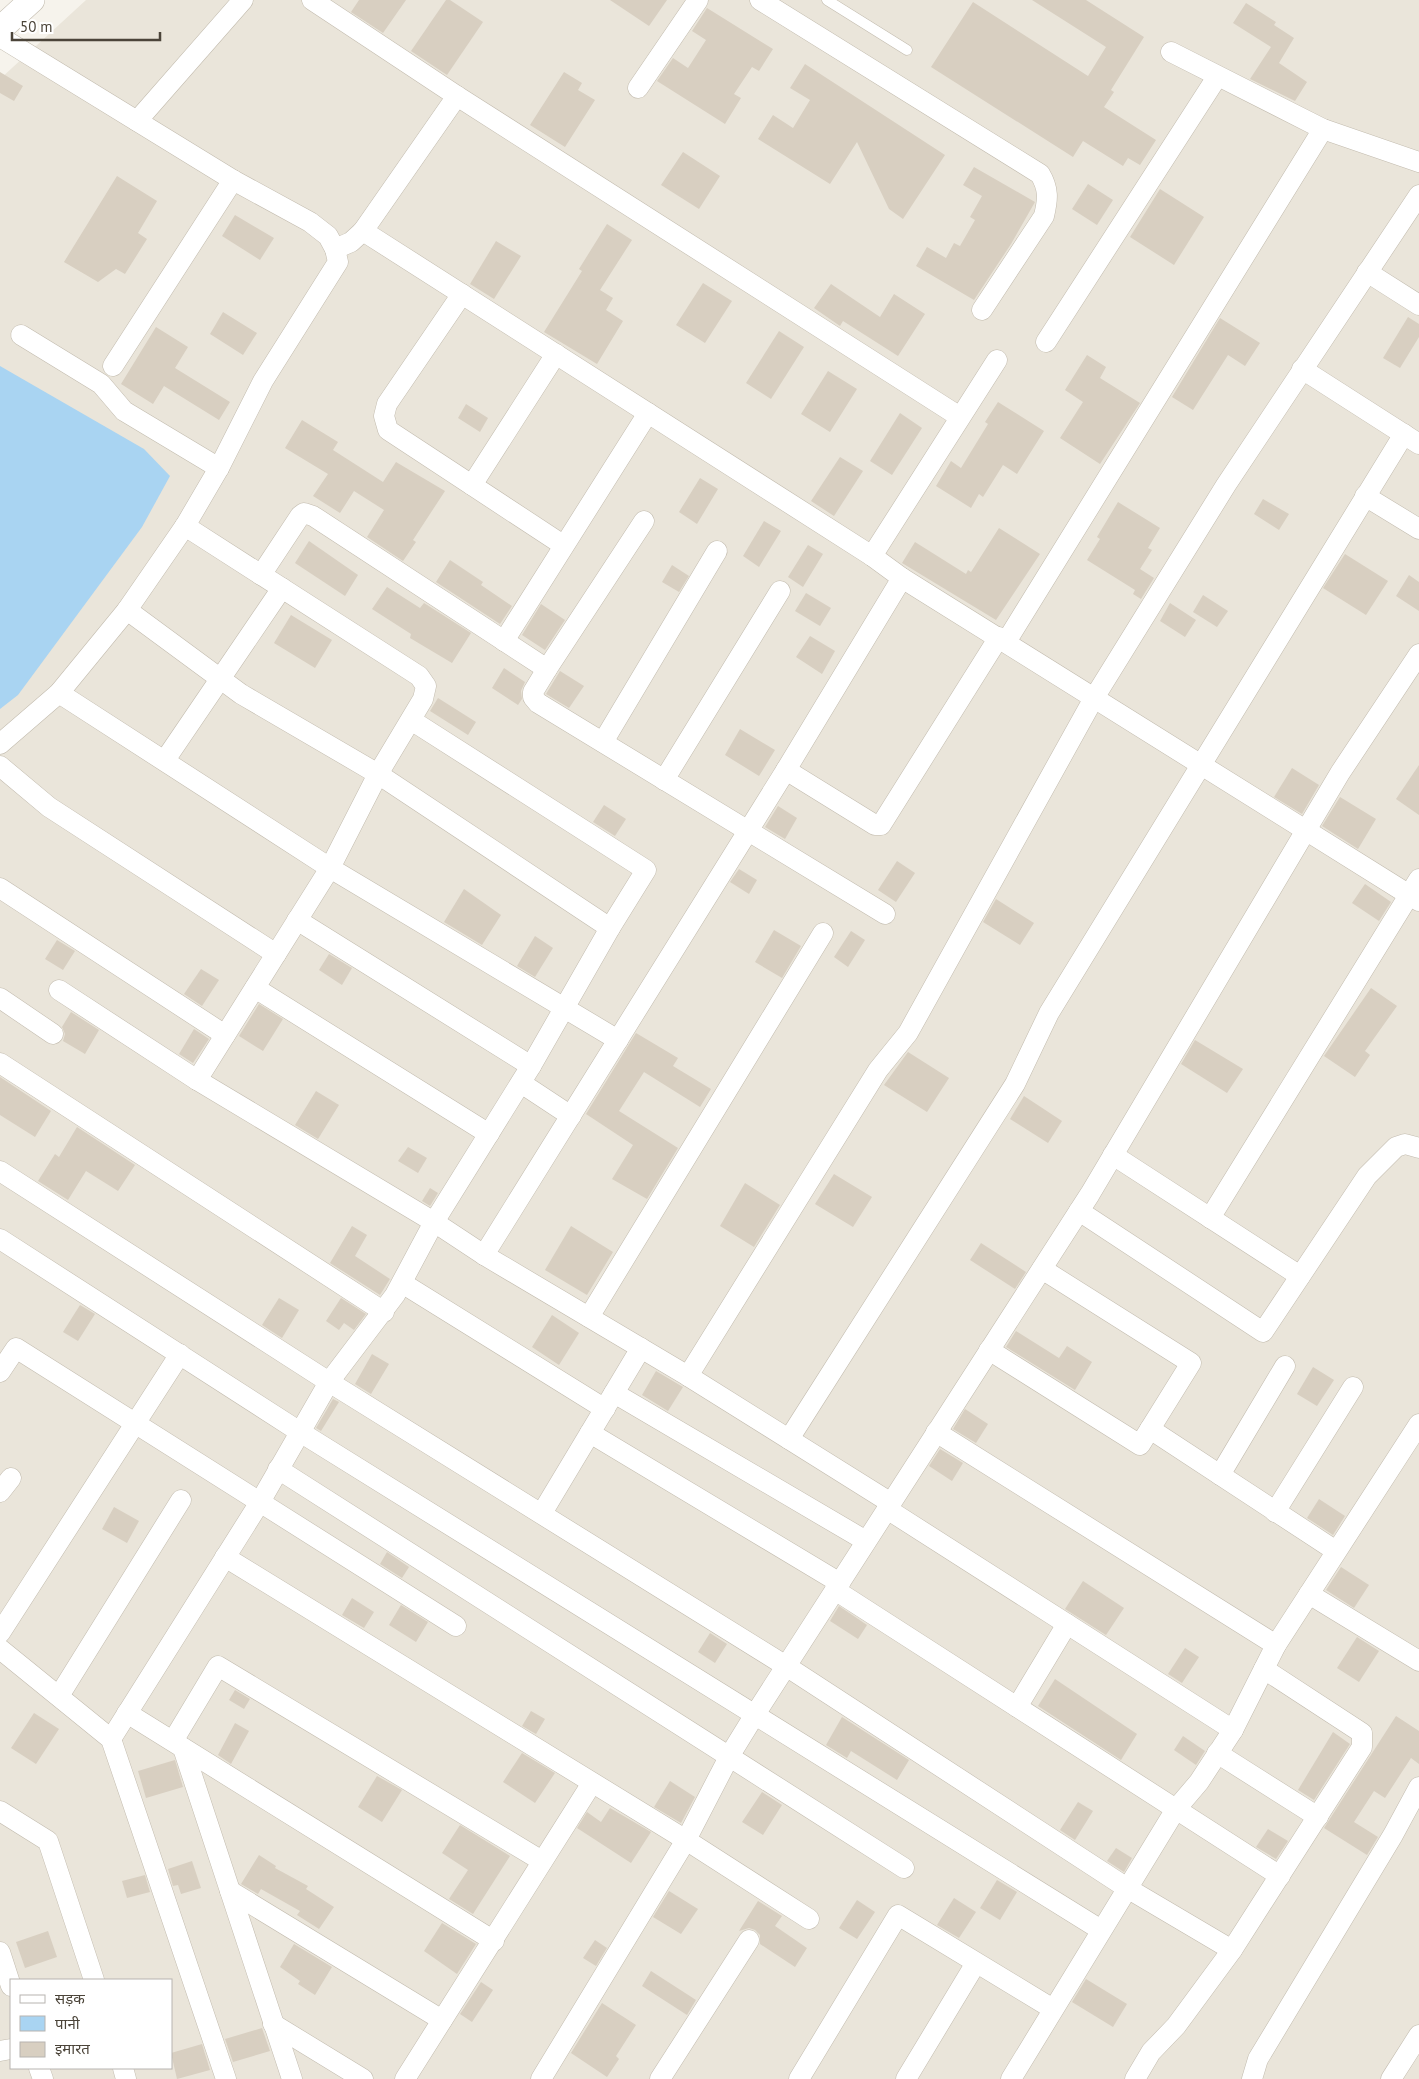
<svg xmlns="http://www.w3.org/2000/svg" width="1419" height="2079" font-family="'PT Sans','Noto Sans Devanagari',sans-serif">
<rect width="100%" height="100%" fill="#f6f3ec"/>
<path fill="#eae5da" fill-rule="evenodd" d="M86 0H1419V2079H0V79ZM11 1980H171V2068H11Z"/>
<path fill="#a9d4f2" d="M0 366 144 449 170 476 142 527 18 695 0 709Z"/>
<g fill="#d8cfc1">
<path d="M359 0H406L383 33 351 12Z"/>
<path d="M446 0H450L483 22 447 75 411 51Z"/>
<path d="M610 0H667L649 26Z"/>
<path d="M1032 0H1086L1144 37 1111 90 1114 92 1104 107 1156 140 1140 165 1128 158 1123 166 1083 141 1073 157 931 67 973 2 1088 76 1106 47Z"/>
<path d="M1246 3 1276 22 1274 25 1294 38 1279 63 1307 82 1295 101 1250 79 1271 47 1233 23Z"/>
<path d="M707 8 773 49 759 71 752 67 734 94 741 98 725 124 657 81 673 58 688 68 706 40 692 31Z"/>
<path d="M805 64 945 155 903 219 889 209 857 142 830 184 758 139 773 115 793 128 810 100 790 88Z"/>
<path d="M0 72 23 86 14 101 0 93Z"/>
<path d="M564 72 582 83 578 90 595 100 565 147 530 125Z"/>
<path d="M683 152 720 176 699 209 661 185Z"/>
<path d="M974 167 1035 202 1011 244 974 300 916 266 927 247 946 258 954 243 960 246 975 220 970 217 982 196 963 185Z"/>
<path d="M117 176 157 201 138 233 147 239 125 274 116 269 98 282 64 262Z"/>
<path d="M1088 184 1113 200 1097 225 1072 209Z"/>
<path d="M1160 189 1204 217 1174 265 1130 237Z"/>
<path d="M235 215 274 238 260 260 222 236Z"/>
<path d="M607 224 632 240 600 290 613 298 606 310 623 321 597 364 544 332 582 271 579 269Z"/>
<path d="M496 241 521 256 494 299 470 284Z"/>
<path d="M703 283 732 301 705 343 676 325Z"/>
<path d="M831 284 880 317 894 294 925 314 898 356 843 321 840 326 814 308Z"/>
<path d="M223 312 257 333 243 355 210 334Z"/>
<path d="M1408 317 1419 324V337L1400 368 1383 358Z"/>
<path d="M1220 318 1260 343 1245 366 1228 355 1193 410 1172 397Z"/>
<path d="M156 327 188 347 175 368 230 402 219 420 164 386 153 404 121 384Z"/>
<path d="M779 331 804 347 771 399 746 383Z"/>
<path d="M1087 355 1106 367 1100 378 1140 403 1100 464 1060 438 1083 402 1065 390Z"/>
<path d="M828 371 857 389 830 432 801 414Z"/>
<path d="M998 402 1044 431 1017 474 1003 465 983 497 979 494 971 508 936 486 951 461 961 468 988 424 985 422Z"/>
<path d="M466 404 488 418 480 432 458 418Z"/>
<path d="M900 413 922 428 892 475 870 461Z"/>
<path d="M302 420 338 442 333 450 383 482 396 462 445 491 413 540 416 542 403 561 367 537 384 510 354 491 340 513 313 496 328 474 285 448Z"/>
<path d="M840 457 863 471 834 516 811 501Z"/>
<path d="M700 478 718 489 697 524 679 512Z"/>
<path d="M1263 499 1289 514 1279 530 1254 514Z"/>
<path d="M1118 502 1160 528 1148 548 1152 550 1140 569 1154 578 1141 599 1133 594 1135 590 1087 560 1100 539 1097 537Z"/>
<path d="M764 521 781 531 759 567 743 556Z"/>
<path d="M999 528 1040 554 996 620 902 563 915 542 966 574 968 570 971 572Z"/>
<path d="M309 541 358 575 345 596 295 563Z"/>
<path d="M808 545 823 554 803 587 788 577Z"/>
<path d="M1345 554 1388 581 1366 615 1323 588Z"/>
<path d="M450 560 483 582 481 585 512 606 500 624 436 582Z"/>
<path d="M672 565 689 576 679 592 662 582Z"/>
<path d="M1409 575 1419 582V611L1396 596Z"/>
<path d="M387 587 420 608 424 603 471 633 452 663 410 638 411 634 372 609Z"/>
<path d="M806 593 831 608 820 626 795 611Z"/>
<path d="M1203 595 1228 611 1217 627 1193 612Z"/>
<path d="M1170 603 1196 620 1185 637 1160 621Z"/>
<path d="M541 604 565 620 545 650 522 635Z"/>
<path d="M291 615 332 640 315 668 274 643Z"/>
<path d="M810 636 835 651 822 674 796 657Z"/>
<path d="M504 668 525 682 521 691 522 699 518 705 492 688Z"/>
<path d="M560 671 584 686 569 708 546 694Z"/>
<path d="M438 698 476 722 468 735 430 711Z"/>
<path d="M740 729 775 750 759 776 725 755Z"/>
<path d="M1419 765V815L1396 799Z"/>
<path d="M1292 768 1319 785 1302 814 1274 797Z"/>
<path d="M1340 797 1376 819 1358 849 1322 826Z"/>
<path d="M604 805 626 819 615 836 593 822Z"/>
<path d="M778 806 797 818 785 839 765 827Z"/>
<path d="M897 861 915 873 896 902 878 890Z"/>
<path d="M739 869 757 880 749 894 730 882Z"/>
<path d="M1365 884 1391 902 1379 921 1352 903Z"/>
<path d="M464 889 501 915 482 945 444 922Z"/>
<path d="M996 899 1034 923 1020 945 983 922Z"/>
<path d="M774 930 801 946 782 978 755 962Z"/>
<path d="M851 931 865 940 848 967 834 957Z"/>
<path d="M535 936 553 948 535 977 517 966Z"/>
<path d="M57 940 75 951 63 970 45 959Z"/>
<path d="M329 954 352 968 342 985 319 970Z"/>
<path d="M201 969 219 980 202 1006 184 994Z"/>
<path d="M1371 988 1397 1006 1365 1051 1370 1055 1355 1077 1324 1056Z"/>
<path d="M259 1004 283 1019 263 1051 239 1036Z"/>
<path d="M71 1012 99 1030 85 1054 63 1041 65 1034 62 1027Z"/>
<path d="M194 1029 209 1039 193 1063 179 1054Z"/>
<path d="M636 1033 678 1058 673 1066 711 1089 700 1107 644 1072 619 1111 678 1148 647 1199 612 1179 633 1145 586 1114Z"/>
<path d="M1195 1040 1243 1069 1227 1093 1181 1064Z"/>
<path d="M908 1052 949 1078 927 1112 884 1085Z"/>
<path d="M0 1077 51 1111 35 1137 0 1115Z"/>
<path d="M316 1091 339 1105 318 1139 295 1125Z"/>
<path d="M1024 1096 1062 1121 1048 1143 1010 1119Z"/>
<path d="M77 1127 135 1165 118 1191 86 1171 68 1200 38 1181 55 1154 59 1157Z"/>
<path d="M408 1147 427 1158 418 1173 398 1161Z"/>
<path d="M834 1174 872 1197 853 1227 815 1204Z"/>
<path d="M745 1183 780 1205 754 1247 720 1226Z"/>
<path d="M430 1188 438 1193 430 1206 422 1201Z"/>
<path d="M352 1226 367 1235 355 1256 390 1279 380 1295 330 1263Z"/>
<path d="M571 1226 613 1252 587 1295 545 1270Z"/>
<path d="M981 1243 1026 1272 1015 1289 970 1260Z"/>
<path d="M279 1298 299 1310 282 1338 262 1325Z"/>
<path d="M341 1298 366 1314 354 1330 344 1323 339 1330 326 1321Z"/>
<path d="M80 1305 95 1314 78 1341 63 1332Z"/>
<path d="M552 1315 579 1333 559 1365 532 1347Z"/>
<path d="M1016 1331 1059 1358 1067 1346 1092 1362 1075 1390 1006 1347Z"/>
<path d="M372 1354 389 1364 371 1394 355 1384Z"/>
<path d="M1313 1367 1334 1380 1317 1406 1297 1394Z"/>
<path d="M656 1371 683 1387 668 1411 642 1395Z"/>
<path d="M333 1399 339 1402 321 1431 316 1428Z"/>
<path d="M965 1409 988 1424 976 1443 953 1429Z"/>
<path d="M940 1449 963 1463 952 1481 929 1466Z"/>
<path d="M1319 1499 1345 1516 1333 1535 1307 1518Z"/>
<path d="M114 1507 139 1521 127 1543 102 1529Z"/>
<path d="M387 1552 409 1567 402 1578 380 1564Z"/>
<path d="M1341 1567 1369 1585 1354 1608 1326 1590Z"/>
<path d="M1083 1581 1124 1608 1106 1635 1065 1609Z"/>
<path d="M352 1598 374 1612 364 1628 342 1615Z"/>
<path d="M401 1605 428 1622 416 1642 389 1625Z"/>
<path d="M839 1606 867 1625 858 1639 830 1621Z"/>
<path d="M710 1633 727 1644 715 1663 698 1652Z"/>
<path d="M1357 1637 1379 1651 1359 1682 1337 1668Z"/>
<path d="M1185 1648 1199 1657 1182 1683 1168 1674Z"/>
<path d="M1055 1679 1137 1734 1121 1760 1038 1706Z"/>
<path d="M235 1690 250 1699 244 1709 229 1700Z"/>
<path d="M531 1711 545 1719 536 1734 522 1726Z"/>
<path d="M34 1713 59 1729 36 1764 11 1748Z"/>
<path d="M1396 1716 1419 1731V1764L1411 1758 1385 1798 1374 1791 1354 1822 1378 1837 1367 1855 1324 1828Z"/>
<path d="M842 1717 909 1760 897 1780 851 1751 847 1758 826 1745Z"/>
<path d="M235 1723 249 1731 231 1764 218 1755Z"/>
<path d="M1333 1732 1350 1744 1314 1800 1298 1790Z"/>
<path d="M1183 1736 1205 1751 1196 1765 1174 1750Z"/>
<path d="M522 1753 555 1773 535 1803 503 1782Z"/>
<path d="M175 1760 183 1787 146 1798 138 1771Z"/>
<path d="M377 1776 402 1790 382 1822 358 1807Z"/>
<path d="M670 1781 695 1797 681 1823 654 1807Z"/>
<path d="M762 1792 782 1805 763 1835 742 1822Z"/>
<path d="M1078 1802 1093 1811 1075 1840 1060 1830Z"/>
<path d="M610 1808 651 1832 631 1863 577 1828 587 1812 601 1822Z"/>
<path d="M460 1825 510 1856 473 1914 449 1899 468 1870 442 1853Z"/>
<path d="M1268 1829 1288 1841 1276 1859 1256 1847Z"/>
<path d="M1116 1848 1132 1858 1124 1872 1107 1861Z"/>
<path d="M259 1855 276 1866 275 1868 308 1886 306 1889 334 1907 319 1929 297 1915 300 1911 261 1889 258 1894 241 1884Z"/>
<path d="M192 1861 201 1888 181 1894 178 1885 173 1886 168 1869Z"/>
<path d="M145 1875 150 1892 127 1898 122 1881Z"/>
<path d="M997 1880 1017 1892 1000 1920 980 1908Z"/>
<path d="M669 1891 698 1909 681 1934 653 1917Z"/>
<path d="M954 1898 976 1912 959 1938 937 1925Z"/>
<path d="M857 1900 875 1912 857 1939 839 1928Z"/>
<path d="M758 1901 782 1916 775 1926 807 1948 795 1967 760 1944V1935L755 1930 749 1928 739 1931Z"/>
<path d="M442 1923 476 1944 457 1974 424 1951Z"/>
<path d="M48 1931 57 1957 25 1968 16 1942Z"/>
<path d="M595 1940 607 1948 596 1966 583 1958Z"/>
<path d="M294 1944 332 1967 315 1995 298 1984 300 1981 280 1967Z"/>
<path d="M651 1971 696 2000 687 2015 642 1986Z"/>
<path d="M1086 1979 1127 2004 1113 2027 1072 2002Z"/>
<path d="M481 1982 493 1990 472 2022 460 2014Z"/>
<path d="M602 2003 636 2025 616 2056 619 2059 607 2077 571 2053Z"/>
<path d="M262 2028 270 2051 233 2062 225 2039Z"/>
<path d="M202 2044 210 2070 177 2079 171 2053Z"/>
</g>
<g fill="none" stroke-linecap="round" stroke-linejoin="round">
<g stroke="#c2bbae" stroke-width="11">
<path id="service" d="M827 0 907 50"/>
</g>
<g stroke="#c2bbae" stroke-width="21">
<g id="minor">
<path d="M312 0 457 96 960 417"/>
<path d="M760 0 1040 174C1049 189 1048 199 1044 216L982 310"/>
<path d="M0 37 233 180 310 222 328 236 335 249 338 262 263 381 219 468 185 526 127 610 59 693 0 744"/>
<path d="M1171 52 1323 129 1419 162"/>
<path d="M638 88 698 0"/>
<path d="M137 121 243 0"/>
<path d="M363 231 872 556 902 578 1419 901"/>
<path d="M335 249 351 242 363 231 457 96"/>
<path d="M1367 272 1419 305"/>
<path d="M462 294 387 404 384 416 388 430 563 545"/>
<path d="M21 335 101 384 124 411 219 468"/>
<path d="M1046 342 1217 77"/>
<path d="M113 366 233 180"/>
<path d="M1302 369 1419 444"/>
<path d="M472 485 556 354"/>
<path d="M1365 496 1419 529"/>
<path d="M644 521 547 669 533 692V697L538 703 885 914"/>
<path d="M185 526 419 676 426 686 423 699 378 774 330 868 197 1080"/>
<path d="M872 556 997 360"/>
<path d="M261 575 300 516 304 513 313 516 547 669"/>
<path d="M127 610 241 694 378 774 610 928"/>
<path d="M504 641 648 413"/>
<path d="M1006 642 1323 129"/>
<path d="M59 693 330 868 618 1040"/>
<path d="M603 742 717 551"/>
<path d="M165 760 282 588"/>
<path d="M0 766 49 807 276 954"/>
<path d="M786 770 875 825H881L999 637"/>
<path d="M664 780 780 591"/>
<path d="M0 888 225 1035"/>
<path d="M297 920 531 1066"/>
<path d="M255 988 489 1134"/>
<path d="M59 990 197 1080 434 1222 484 1255 688 1376 891 1503"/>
<path d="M0 998 53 1034"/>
<path d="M0 1063 384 1312"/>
<path d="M521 1083 571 1116"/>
<path d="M1113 1155 1300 1276"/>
<path d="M0 1171 329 1382 786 1666 1127 1888 1232 1950"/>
<path d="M1079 1211 1263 1332 1367 1176 1396 1147 1405 1144 1419 1148"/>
<path d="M1210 1218 1419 879"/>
<path d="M0 1239 300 1432 1101 1930"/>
<path d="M484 1255 786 770 902 578"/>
<path d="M402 1283 605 1409"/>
<path d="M589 1317 823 933"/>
<path d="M989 1350 1140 1445 1191 1363 1042 1269"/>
<path d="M0 1372 16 1348 456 1626"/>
<path d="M688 1376 878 1070 908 1033 1094 698 1226 485 1419 195"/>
<path d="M614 1393 866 1541"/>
<path d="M1150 1429 1336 1551"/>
<path d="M936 1432 1276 1645"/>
<path d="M590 1433 840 1583"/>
<path d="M789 1439 1015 1084 1049 1013 1404 434"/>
<path d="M278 1469 904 1868"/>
<path d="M1220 1475 1285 1366"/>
<path d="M0 1492 11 1478"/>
<path d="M887 1509 1233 1730"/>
<path d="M1275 1512 1353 1387"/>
<path d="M542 1513 641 1348"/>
<path d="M225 1557 686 1840 809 1919"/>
<path d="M835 1590 1280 1876"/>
<path d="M1309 1594 1419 1661"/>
<path d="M0 1633 180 1354"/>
<path d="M0 1649 111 1739 226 2079"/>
<path d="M59 1696 181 1500"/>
<path d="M1017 1707 1067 1624"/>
<path d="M127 1713 494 1941"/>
<path d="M111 1739 260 1502 329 1382 395 1295 434 1222 531 1066 610 928 646 870 411 720"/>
<path d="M173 1741 218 1666 542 1861"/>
<path d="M183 1748 292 2079"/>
<path d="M1217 1753 1318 1817"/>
<path d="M0 1811 48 1841 94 1980"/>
<path d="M230 1891 442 2020"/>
<path d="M0 1952 11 1986"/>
<path d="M273 2024 363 2079"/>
<path d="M0 2051 11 2049"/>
<path d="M39 2068 43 2079"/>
<path d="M123 2068 126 2079"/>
<path d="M405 2079 592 1783"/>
<path d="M541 2079 686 1840 730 1755 754 1716 1090 1194 1340 773 1419 654"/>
<path d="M660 2079 749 1940"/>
<path d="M799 2079 898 1915 1053 2009"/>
<path d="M906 2079 976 1963"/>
<path d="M1011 2079 1176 1809 1199 1782 1233 1730 1276 1645 1419 1424"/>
<path d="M1135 2079 1151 2052 1176 2026 1232 1950 1362 1747V1733L1264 1669"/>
<path d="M1252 2079 1258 2059 1393 1835 1419 1787"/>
<path d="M1391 2079 1419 2035"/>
</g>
</g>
<g stroke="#c2bbae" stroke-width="26">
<path id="tertiary" d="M0 29 32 0"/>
</g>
<use href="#service" stroke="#fff" stroke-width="10"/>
<use href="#minor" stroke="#fff" stroke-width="20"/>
<use href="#tertiary" stroke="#fff" stroke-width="25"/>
</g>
<rect x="10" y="1979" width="162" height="90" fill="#ffffff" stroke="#b7b4b0"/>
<rect x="20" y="1995" width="25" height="8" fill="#ffffff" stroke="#b7b4b0"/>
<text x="55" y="2004" font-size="15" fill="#4b4439">सड़क</text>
<rect x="20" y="2016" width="25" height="15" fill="#a9d4f2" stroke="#b7b4b0"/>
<text x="55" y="2029" font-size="15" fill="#4b4439">पानी</text>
<rect x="20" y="2042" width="25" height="15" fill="#d8cfc1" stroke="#b7b4b0"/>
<text x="55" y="2054" font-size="15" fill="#4b4439">इमारत</text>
<path d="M12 32v8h148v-8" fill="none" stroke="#4b4439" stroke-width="2.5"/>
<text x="20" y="32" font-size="15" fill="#4b4439" stroke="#ffffff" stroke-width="4" paint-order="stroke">50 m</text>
</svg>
